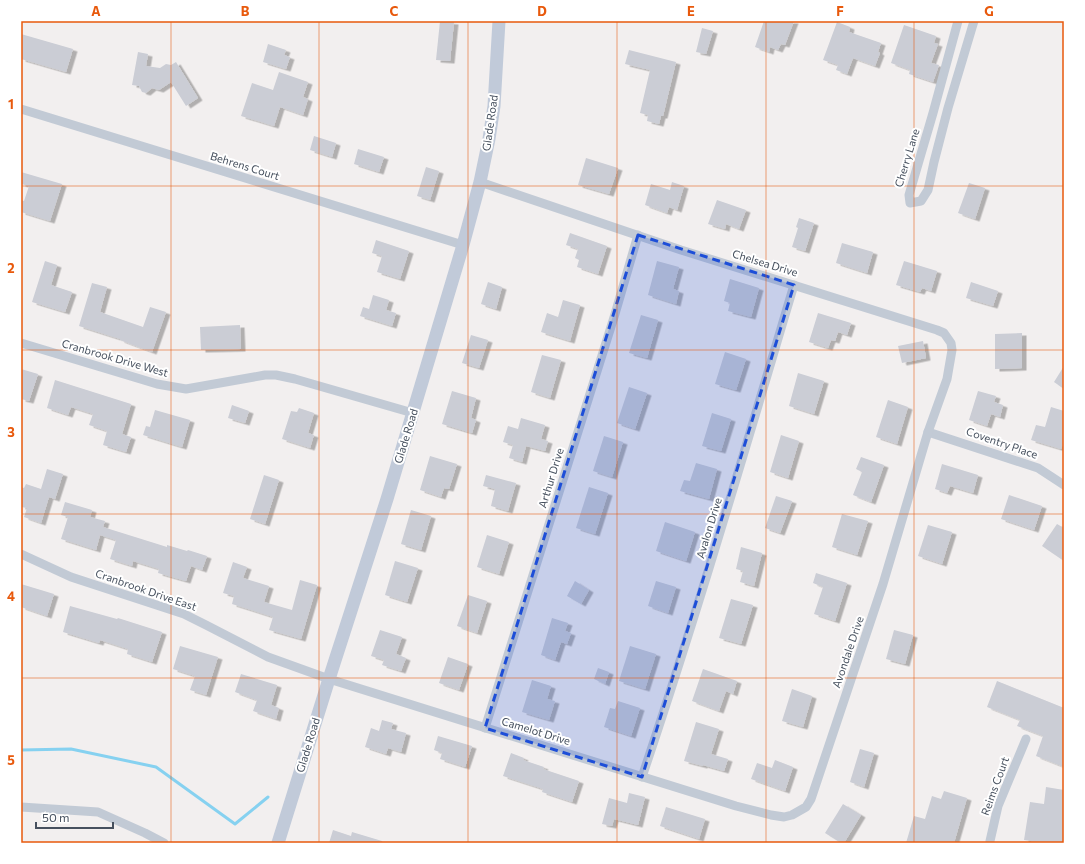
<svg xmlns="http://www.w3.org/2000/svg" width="1085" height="864" font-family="Commissioner,sans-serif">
<defs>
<filter id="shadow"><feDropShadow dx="4.5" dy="2.5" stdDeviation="0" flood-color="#0004"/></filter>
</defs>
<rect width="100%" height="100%" fill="#f2efef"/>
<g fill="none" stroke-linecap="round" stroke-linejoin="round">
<path stroke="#86d1f0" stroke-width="3" d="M21 750 71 749 156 767 235 824 268 797"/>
</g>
<g fill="#cbcdd5" filter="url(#shadow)">
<path d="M440 21 454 22 450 61 436 60Z"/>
<path d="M764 21H794L785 45 781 44 778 50 770 47 769 52 755 47Z"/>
<path d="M837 22 850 27 849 32 881 43 878 52 880 53 875 66 853 58 847 74 836 70 838 65 823 60Z"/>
<path d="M904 25 936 36 934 43 938 44 931 63 939 65 933 82 909 74 910 70 891 63Z"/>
<path d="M702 28 713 31 706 54 696 52Z"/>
<path d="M21 34 73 49 66 72 21 59Z"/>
<path d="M268 44 286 50 284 55 290 57 286 69 263 62Z"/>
<path d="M629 50 676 62 663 116H661L659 124 647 121 648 115 640 113 650 70 625 64Z"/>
<path d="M138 52 148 54 146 66 160 68 166 64 171 65 176 62 198 98 186 106 171 82 159 90 152 88 146 93 142 92 139 86 132 85Z"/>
<path d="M279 72 308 82 303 97 308 99 303 115 280 107 274 126 241 116 252 83 273 90Z"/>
<path d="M314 136 336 143 332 157 310 150Z"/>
<path d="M358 149 384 157 379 172 354 164Z"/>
<path d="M586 158 618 168 609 194 578 185Z"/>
<path d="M426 167 439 171 430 200 417 196Z"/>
<path d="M21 172 62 184 50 221 21 212V200L24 201 29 186 21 184Z"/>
<path d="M672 182 684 186 677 210 669 207 667 213 645 205 651 184 670 190Z"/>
<path d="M969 183 985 188 975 219 958 213Z"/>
<path d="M717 200 746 210 739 229 726 224 725 229 708 224Z"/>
<path d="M799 218 814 223 805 251 792 247 798 228 796 227Z"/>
<path d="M570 233 607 246 598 274 577 267 579 260 575 258 578 249 566 245Z"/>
<path d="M376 240 409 251 400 279 377 272 382 256 372 253Z"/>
<path d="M842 243 873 252 867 273 836 263Z"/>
<path d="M45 261 57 265 51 285 72 292 65 312 32 302Z"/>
<path d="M657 261 679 267 673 289 679 291 676 304 648 295Z"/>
<path d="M904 261 937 271 931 291 922 288 920 292 896 285Z"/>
<path d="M730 279 759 288 751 317 728 311 730 303 724 301Z"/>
<path d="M488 282 502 287 496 309 481 304Z"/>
<path d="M971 282 998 291 993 306 966 298Z"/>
<path d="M92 283 107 287 100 312 143 327 150 307 166 312 152 352 120 340V339L79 326Z"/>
<path d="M373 295 389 300 386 310 396 313 392 326 360 316 363 307 369 309Z"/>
<path d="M563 300 580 305 570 341 541 332 547 313 558 317Z"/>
<path d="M818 313 851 323 847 335 838 332 835 341 831 340 828 348 809 342Z"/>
<path d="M641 315 658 320 647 358 629 353Z"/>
<path d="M240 325 241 349 201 350 200 327Z"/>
<path d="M1022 333V368L995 369V334Z"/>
<path d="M471 335 488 340 479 368 462 363Z"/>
<path d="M923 341 926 358 902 363 898 346Z"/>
<path d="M725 352 746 359 736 390 715 384Z"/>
<path d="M542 355 561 360 550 398 531 392Z"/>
<path d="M1064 366V389L1054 382Z"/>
<path d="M21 369 38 374 29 401 21 399Z"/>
<path d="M798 373 824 381 814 414 789 406Z"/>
<path d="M55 380 131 404 122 434 131 437 126 452 103 445 107 431 89 425 93 414 71 407 68 415 47 408Z"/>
<path d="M629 387 647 393 635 429 617 423Z"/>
<path d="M452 391 476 398 471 418 476 420 472 433 442 424Z"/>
<path d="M978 391 996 396 994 402 1003 405 1000 417 991 414 987 426 969 420Z"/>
<path d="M888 400 908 407 897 444 876 437Z"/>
<path d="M232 405 249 411 245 423 228 418Z"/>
<path d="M1051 407 1064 411V441L1061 449 1031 440 1036 425 1045 427Z"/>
<path d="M299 408 314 413 308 433 314 435 310 448 282 439 291 411 297 412Z"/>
<path d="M155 410 190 420 182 447 143 435 146 426 150 427Z"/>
<path d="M712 413 731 419 721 451 702 446Z"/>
<path d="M521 418 545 425 541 439 548 441 545 451 526 446 522 462 509 458 513 445 503 442 508 426 518 429Z"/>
<path d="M781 435 799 441 788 478 770 472Z"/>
<path d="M604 436 623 442 612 477 593 471Z"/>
<path d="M430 456 457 464 449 489 444 488 441 497 420 490Z"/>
<path d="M861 457 884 465 871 502 853 495 862 472 856 469Z"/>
<path d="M696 463 717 469 709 499 680 491 684 480 690 481Z"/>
<path d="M942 464 978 475 973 493 950 486 947 493 935 489Z"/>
<path d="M47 469 63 474 55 499 49 497 41 523 24 517 27 508 21 507V487L24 488 26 484 41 489Z"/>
<path d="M264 475 279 480 265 524 250 519Z"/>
<path d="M486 475 516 483 508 511 491 506 495 489 483 486Z"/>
<path d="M589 487 608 493 595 534 576 528Z"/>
<path d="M1009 495 1042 506 1034 530 1001 519Z"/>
<path d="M776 496 792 501 780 533 765 528Z"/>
<path d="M65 502 92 510 90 517 105 521 103 527 167 547V545L187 551 188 550 207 556 202 570 191 566 186 581 158 573 159 569 133 561 132 566 110 559 116 540 100 535 96 550 61 539 68 517 61 515Z"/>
<path d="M411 510 431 516 421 550 401 544Z"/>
<path d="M842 514 868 521 857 555 832 547Z"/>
<path d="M665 522 695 532 686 561 656 551Z"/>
<path d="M1057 524 1064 528V561L1042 546Z"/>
<path d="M928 525 952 532 942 564 918 556Z"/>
<path d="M487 535 509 542 499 574 477 567Z"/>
<path d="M741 547 762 553 754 586 740 582 743 571 736 569Z"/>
<path d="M395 561 418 568 407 602 385 595Z"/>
<path d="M233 562 247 567 243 578 269 586 264 602 292 610 300 580 317 585 301 639 269 630 273 617 232 604 234 596 223 593Z"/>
<path d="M816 573 847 583 835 621 814 614 823 587 813 583Z"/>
<path d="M575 581 589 590 581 604 567 596Z"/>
<path d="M656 581 676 587 668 613 648 606Z"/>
<path d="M21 584 54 594 47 616 21 607Z"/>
<path d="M468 595 487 601 477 633 457 626Z"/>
<path d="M731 599 753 605 741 644 719 638Z"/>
<path d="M70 606 117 619 118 618 162 632 152 662 127 654 128 649 100 640 99 643 63 632Z"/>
<path d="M552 618 568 623 565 631 571 633 567 644 561 642 555 660 541 655Z"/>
<path d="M380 630 402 637 396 654 406 658 401 671 382 665 384 660 371 656Z"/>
<path d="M894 630 913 635 905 664 886 659Z"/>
<path d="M180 646 218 657 206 695 190 690 195 676 173 669Z"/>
<path d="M630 646 656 654 645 689 619 681Z"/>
<path d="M448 657 468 664 459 690 439 683Z"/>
<path d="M598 668 609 672 605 684 594 679Z"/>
<path d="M703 669 737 681 733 694 726 691 719 711 692 701Z"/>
<path d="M241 674 277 685 271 705 279 708 276 719 253 711 257 700 235 692Z"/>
<path d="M532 680 551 686 547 699 555 701 549 720 522 712Z"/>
<path d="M997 681 1064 708V767L1036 756 1043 736 1017 726 1020 720 987 707Z"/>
<path d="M792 689 812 696 803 727 782 721Z"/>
<path d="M618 701 640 708 631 736 604 727 610 708 615 709Z"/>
<path d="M382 720 393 723 391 729 406 733 401 752 388 748 386 754 365 747 371 728 379 731Z"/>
<path d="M696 722 719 729 711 754 728 759 724 771 703 765V766L684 761Z"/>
<path d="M438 736 472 746 465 767 440 759 442 753 434 750Z"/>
<path d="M860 749 874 753 864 787 850 782Z"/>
<path d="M511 753 524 758 523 760 544 767 543 769 579 781 572 802 542 792 543 789 503 776Z"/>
<path d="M775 760 793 767 785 791 751 779 757 763 772 768Z"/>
<path d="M1046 787 1064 790V843H1044L1024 840 1030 802 1044 804Z"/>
<path d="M944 791 967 798 954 843H906L914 816 925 819 932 796 941 799Z"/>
<path d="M629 793 645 797 638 825 614 819 612 826 602 824 609 798 627 803Z"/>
<path d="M843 804 861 815 844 843H841L825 833Z"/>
<path d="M666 807 705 819 699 839 660 826Z"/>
<path d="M333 830 351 836 352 832 382 841V843H329Z"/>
</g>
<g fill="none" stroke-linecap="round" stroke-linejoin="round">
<g stroke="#c2cad5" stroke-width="9">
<path d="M958 21 933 113 909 195 910 203 921 201 928 190 934 162 948 108 974 21"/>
<path d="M21 109 463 245"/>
<path d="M21 343 157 384 186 389 265 375H276L295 379 413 413"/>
<path d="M928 432 1038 468 1064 485"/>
<path d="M21 554 71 577 184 614 206 625 268 657 329 679 736 806 771 815 784 817 792 815 806 807 811 799 883 584 928 432 947 379 952 350 951 343 944 333 937 330 681 250 480 182"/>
<path d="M485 728 615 314 638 235"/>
<path d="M642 777C697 614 745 449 794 285"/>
<path d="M21 807 98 812 145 833 164 843"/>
<path d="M990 843V841L998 806 1026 739"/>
</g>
<path stroke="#c1cad9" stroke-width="13" d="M278 843 329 679 387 499 463 245 480 182 489 139 494 106 499 21"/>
</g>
<path fill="#1d4ed8" fill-opacity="0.2" stroke="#1d4ed8" stroke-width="3" stroke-dasharray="8 5" stroke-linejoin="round" d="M638 235 794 285 642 777 485 728Z"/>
<path fill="none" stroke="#e8590c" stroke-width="1" stroke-opacity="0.55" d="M171 21V843M319 21V843M468 21V843M617 21V843M766 21V843M914 21V843M21 186H1064M21 350H1064M21 514H1064M21 678H1064"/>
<g text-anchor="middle" stroke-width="4" stroke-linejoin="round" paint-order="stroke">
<g font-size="11" fill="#46505e" stroke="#fff">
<text transform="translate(490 123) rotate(-82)" y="4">Glade Road</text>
<text transform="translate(907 158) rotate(-73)" y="4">Cherry Lane</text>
<text transform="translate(245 166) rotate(17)" y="4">Behrens Court</text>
<text transform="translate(765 263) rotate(17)" y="4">Chelsea Drive</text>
<text transform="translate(115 358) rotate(16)" y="4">Cranbrook Drive West</text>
<text transform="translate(406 436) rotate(-73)" y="4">Glade Road</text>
<text transform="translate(1002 443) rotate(19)" y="4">Coventry Place</text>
<text transform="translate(551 478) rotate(-73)" y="4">Arthur Drive</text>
<text transform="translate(709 528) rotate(-73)" y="4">Avalon Drive</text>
<text transform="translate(146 590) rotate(19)" y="4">Cranbrook Drive East</text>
<text transform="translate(848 652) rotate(-71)" y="4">Avondale Drive</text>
<text transform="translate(536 731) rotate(17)" y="4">Camelot Drive</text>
<text transform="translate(308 745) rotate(-73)" y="4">Glade Road</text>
<text transform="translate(995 786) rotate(-70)" y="4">Reims Court</text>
</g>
</g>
<rect width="1085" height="864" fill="none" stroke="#ffffff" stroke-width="44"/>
<path d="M36 822v6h77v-6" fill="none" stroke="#46505e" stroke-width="2"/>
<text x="42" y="822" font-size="12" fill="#46505e" stroke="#ffffff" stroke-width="3" paint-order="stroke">50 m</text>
<rect x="22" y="22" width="1041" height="820" fill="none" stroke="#e8590c" stroke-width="1.5"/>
<g font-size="13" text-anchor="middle" font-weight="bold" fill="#e8590c">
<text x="96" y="16">A</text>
<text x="245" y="16">B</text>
<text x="394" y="16">C</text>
<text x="542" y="16">D</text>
<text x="691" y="16">E</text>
<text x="840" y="16">F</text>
<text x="989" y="16">G</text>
<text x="11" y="109">1</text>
<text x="11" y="273">2</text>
<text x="11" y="437">3</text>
<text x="11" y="601">4</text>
<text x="11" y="765">5</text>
</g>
</svg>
